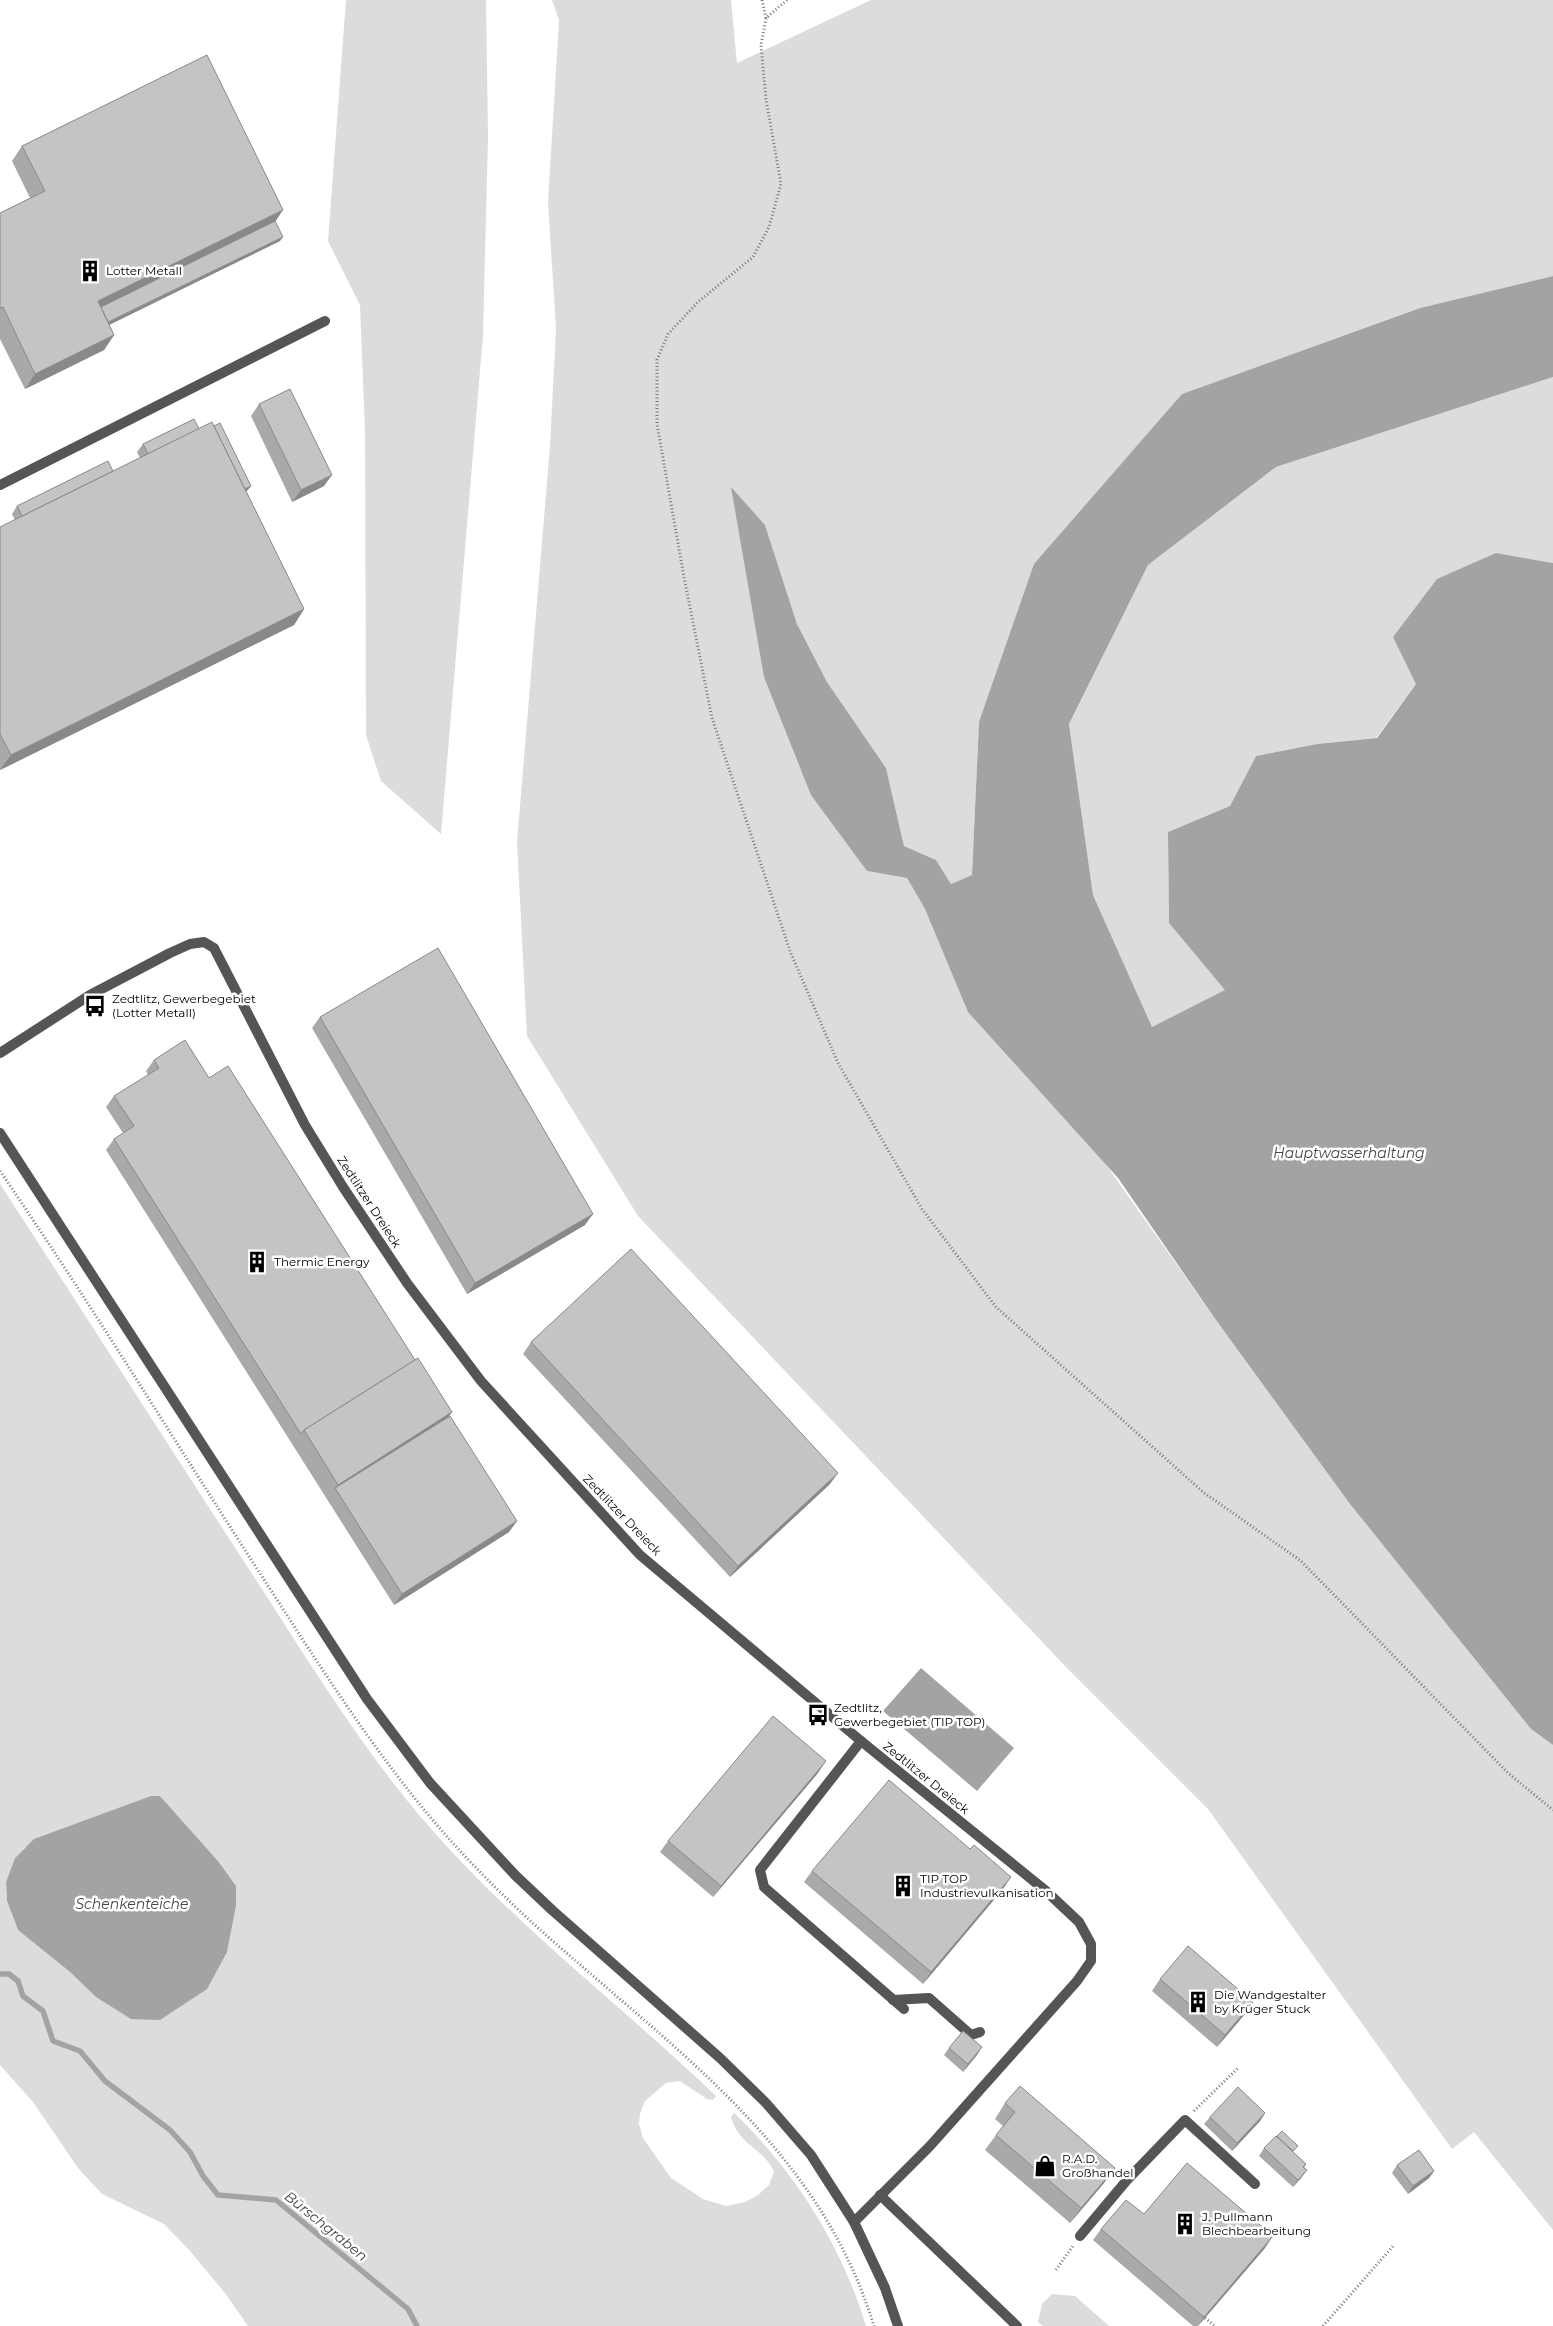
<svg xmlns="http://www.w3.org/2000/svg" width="1553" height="2326" font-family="Montserrat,sans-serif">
<rect width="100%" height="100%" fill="#fff"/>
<g fill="#dcdcdc" fill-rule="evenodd">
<path d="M346 0H486L488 136 483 335 441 834 381 781 366 735 365 431 360 305 328 241Z"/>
<path d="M552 0H731L737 63 871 0H1553V276L1420 308 1182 394 979 722 972 875 951 884 936 860 904 846 886 768 827 682 797 624 765 525 867 871 907 878 925 909 1216 1320 1350 1504 1531 1729 1553 1745V2230L1474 2132 1452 2149 1208 1809 1066 1667 638 1216 527 1036 517 842 550 446 556 329 548 203 559 20Z"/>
<path d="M1553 377V563L1496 553 1416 684 1376 738 1317 744 1256 756 1230 806 1168 832 1169 923 1226 990 1152 1027 1093 895 1069 724 1148 565 1276 467Z"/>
<path d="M0 1184C82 1310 163 1437 245 1563 303 1652 357 1743 426 1823 513 1924 620 2004 716 2096L713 2100 707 2099 680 2081 666 2083 645 2101 640 2114 639 2124 643 2138 671 2178 703 2199 726 2206 745 2202 758 2195 769 2185 774 2172C765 2149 739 2146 731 2117L734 2113C795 2171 842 2246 866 2326H248L225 2293 190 2251 164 2224 102 2194 78 2168 33 2102 0 2065ZM151 1796H160L218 1861 236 1886V1906L227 1952 107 2003 96 1997 70 1972 18 1930 7 1901 6 1882 15 1858 24 1848Z"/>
<path d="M1052 2294 1075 2296 1109 2326H1043L1038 2322 1042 2304Z"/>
</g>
<g fill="#a3a3a3">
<path d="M1553 276V377L1276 467 1148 565 1069 724 1093 895 1152 1027 1225 990 1169 923 1168 832 1230 806 1256 756 1317 744 1377 738 1416 684 1393 637 1437 579 1496 553 1553 563V1745L1531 1729 1350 1504 1216 1320 1118 1178 968 1012 925 909 907 878 867 871 811 795 764 677 731 487 765 525 797 624 827 682 886 768 904 846 936 860 951 884 972 875 979 722 1034 564 1182 394 1420 308Z"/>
<path d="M921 1668 1014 1748 977 1791 883 1711Z"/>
<path d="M151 1796H160L218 1861 236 1886V1906L227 1952 207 1989 160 2020 131 2019 96 1997 70 1972 18 1930 7 1901 6 1882 15 1858 34 1839Z"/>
</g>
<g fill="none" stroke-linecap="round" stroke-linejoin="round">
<path stroke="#a3a3a3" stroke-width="5.5" d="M0 1974H9L18 1981 23 1996 43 2011 53 2041 80 2051 105 2081 170 2130 190 2152 203 2176 218 2195 276 2200 408 2309 417 2326"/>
<g stroke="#777" stroke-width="3" stroke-dasharray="1 2.5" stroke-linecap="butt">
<path d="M762 0 766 18"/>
<path d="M787 0 766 18 761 45 766 99 781 184 769 227 753 257 698 302 668 334 657 360V424L684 577 712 718 790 951 838 1063 922 1209 996 1307 1203 1492 1301 1561 1508 1773 1553 1810"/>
<path d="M0 1171C91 1304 175 1442 263 1578 316 1660 368 1743 431 1818 475 1870 525 1918 577 1962 700 2069 824 2163 874 2326"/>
<path d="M1194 2111 1238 2068"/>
<path d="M1056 2270 1073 2246"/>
<path d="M1205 2318 1215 2326"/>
<path d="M1323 2326 1394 2245"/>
</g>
<g stroke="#555" stroke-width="10">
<path d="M0 485 325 321"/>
<path d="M0 1053 90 995 170 953 190 944 204 942 214 948 305 1125 343 1187 407 1283 481 1381 640 1555 861 1741 1046 1891 1079 1922 1091 1944V1961L1077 1981 930 2146 854 2222"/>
<path d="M861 1741 760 1870 764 1887 904 2009"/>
<path d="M893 2000 929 1998 971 2035 980 2032"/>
<path d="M880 2195 1017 2326"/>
<path d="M1080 2236 1127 2180 1185 2120 1255 2184"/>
</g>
<path stroke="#555" stroke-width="10" d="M0 1133 367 1699 430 1783 515 1875 552 1910 720 2058 766 2103 811 2155 854 2222 885 2288 898 2326"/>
</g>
<g fill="#a9a9a9">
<path d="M22 146 275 221 280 241 109 324 114 335 104 350 25 389 0 339V213L30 198 12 161Z"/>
<path d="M259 404 324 486 292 502 251 416Z"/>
<path d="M199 429 251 486 246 492 304 609 294 625 0 770V527L15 520 12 514 17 506 113 471 140 458 137 452 143 444Z"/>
<path d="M320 1017 585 1225 467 1294 312 1028Z"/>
<path d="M154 1060 209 1078 450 1416 509 1532 394 1605 106 1150 114 1139 123 1133 106 1107 114 1096 148 1075 146 1071Z"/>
<path d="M531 1342 830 1484 730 1577 523 1354Z"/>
<path d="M818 1773 713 1897 660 1852 668 1841Z"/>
<path d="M812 1871 1003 1889 923 1984 804 1882Z"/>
<path d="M1160 1979 1245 2014 1217 2047 1152 1991Z"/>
<path d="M949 2048 977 2055 963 2072 944 2055Z"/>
<path d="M1005 2103 1104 2183 1070 2223 985 2150 996 2135 1003 2126 995 2119Z"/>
<path d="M1265 2113 1260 2121 1232 2151 1204 2124 1210 2117Z"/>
<path d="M1298 2146 1293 2152 1306 2164 1304 2168 1307 2170 1301 2178 1293 2187 1259 2156 1264 2148Z"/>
<path d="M1397 2165 1434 2171 1429 2178 1408 2194 1392 2173Z"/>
<path d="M1144 2214 1265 2248 1198 2326H1193L1093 2240 1101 2229Z"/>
</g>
<g fill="#898989">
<path d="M283 210 273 225 87 316 98 301Z"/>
<path d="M283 237 280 241 95 332 97 328Z"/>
<path d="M114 335 104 350 25 389 35 374Z"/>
<path d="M332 475 324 486 292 502 301 490Z"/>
<path d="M251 486 245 493 237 492Z"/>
<path d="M304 609 294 625 0 770 11 755Z"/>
<path d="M593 1214 585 1225 467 1294 475 1283Z"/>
<path d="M452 1412 442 1427 335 1488 338 1485Z"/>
<path d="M838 1473 830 1484 730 1577 738 1566Z"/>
<path d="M517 1521 509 1532 394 1605 402 1594Z"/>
<path d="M826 1761 818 1773 713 1897 721 1886Z"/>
<path d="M1011 1877 1003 1889 923 1984 931 1972Z"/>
<path d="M1253 2002 1245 2014 1217 2047 1225 2035Z"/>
<path d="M982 2047 977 2055 963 2072 968 2064Z"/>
<path d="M1265 2113 1260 2121 1232 2151 1237 2143Z"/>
<path d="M1115 2168 1104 2183 1070 2223 1081 2208Z"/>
<path d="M1307 2170 1301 2178 1293 2187 1298 2180Z"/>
<path d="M1434 2171 1429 2178 1408 2194 1413 2186Z"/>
<path d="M1273 2236 1265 2248 1198 2326 1204 2317Z"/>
</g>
<g fill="#c4c4c4" stroke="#898989">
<path d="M207 55 283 210 98 301 114 335 35 374 3 307 0 308V213L45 191 22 146Z"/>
<path d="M275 221 283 237 108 322 101 307Z"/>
<path d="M290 389 332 475 301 490 259 404Z"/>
<path d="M194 419 199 429 148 454 143 444Z"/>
<path d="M212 422 304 609 11 755 0 734V527Z"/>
<path d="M220 423 251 486 245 489 214 426Z"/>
<path d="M108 461 113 471 22 516 17 506Z"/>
<path d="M438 948 593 1214 475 1283 320 1017Z"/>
<path d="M185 1040 209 1078 228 1066 415 1360 304 1430 301 1434 114 1139 134 1126 114 1096 159 1068 154 1060Z"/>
<path d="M631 1249 838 1473 738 1566 531 1342Z"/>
<path d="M418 1358 452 1412 338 1485 304 1430Z"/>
<path d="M450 1416 517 1521 402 1594 335 1488Z"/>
<path d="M773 1716 826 1761 721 1886 668 1841Z"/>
<path d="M889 1780 970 1849 974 1845 1011 1877 931 1972 812 1871Z"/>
<path d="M1188 1946 1253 2002 1225 2035 1160 1979Z"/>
<path d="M963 2031 982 2047 968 2064 949 2048Z"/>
<path d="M1020 2086 1115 2168 1081 2208 996 2135 1015 2112 1005 2103Z"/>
<path d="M1238 2087 1265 2113 1237 2143 1210 2117Z"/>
<path d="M1282 2131 1298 2146 1293 2151 1277 2136Z"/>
<path d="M1276 2136 1306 2164 1303 2167 1307 2170 1298 2180 1264 2148Z"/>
<path d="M1419 2150 1434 2171 1413 2186 1397 2165Z"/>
<path d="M1187 2163 1273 2236 1204 2317 1101 2229 1126 2200 1144 2214Z"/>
</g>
<defs>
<g id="building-bare" transform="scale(1.725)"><path d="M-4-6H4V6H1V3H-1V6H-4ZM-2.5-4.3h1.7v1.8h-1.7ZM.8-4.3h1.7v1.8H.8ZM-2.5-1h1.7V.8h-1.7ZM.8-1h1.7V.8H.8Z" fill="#000" stroke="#fff" stroke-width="2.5" paint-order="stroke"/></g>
<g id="bus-bare" transform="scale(1.725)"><path d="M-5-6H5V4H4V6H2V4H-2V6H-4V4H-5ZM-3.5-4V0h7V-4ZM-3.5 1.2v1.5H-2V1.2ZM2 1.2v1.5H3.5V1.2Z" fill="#000" stroke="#fff" stroke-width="2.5" paint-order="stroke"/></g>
<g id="shop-bare" transform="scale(1.725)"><path d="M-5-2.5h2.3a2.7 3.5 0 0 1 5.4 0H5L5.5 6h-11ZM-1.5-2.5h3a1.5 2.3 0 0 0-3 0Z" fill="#000" stroke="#fff" stroke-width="2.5" paint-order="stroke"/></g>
</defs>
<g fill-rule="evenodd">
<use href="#building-bare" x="90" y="271"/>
<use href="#bus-bare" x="95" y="1006"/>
<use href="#building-bare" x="257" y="1262"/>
<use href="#bus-bare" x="818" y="1715"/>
<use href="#building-bare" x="903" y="1886"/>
<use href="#building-bare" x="1198" y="2002"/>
<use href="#shop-bare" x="1045" y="2166"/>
<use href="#building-bare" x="1185" y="2224"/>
</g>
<g text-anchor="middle" stroke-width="5" stroke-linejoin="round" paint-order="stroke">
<g font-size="12" fill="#000" stroke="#fff" text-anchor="start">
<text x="106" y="275">Lotter Metall</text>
<text x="112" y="1003">Zedtlitz, Gewerbegebiet<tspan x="112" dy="14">(Lotter Metall)</tspan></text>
<text x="274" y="1266">Thermic Energy</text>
<text x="834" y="1712">Zedtlitz,<tspan x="834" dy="14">Gewerbegebiet (TIP TOP)</tspan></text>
<text x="920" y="1883">TIP TOP<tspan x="920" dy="14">Industrievulkanisation</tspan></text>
<text x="1214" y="1999">Die Wandgestalter<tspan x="1214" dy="14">by Krüger Stuck</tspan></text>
<text x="1062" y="2163">R.A.D.<tspan x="1062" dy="14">Großhandel</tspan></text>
<text x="1202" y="2221">J. Pullmann<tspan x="1202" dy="14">Blechbearbeitung</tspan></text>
</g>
<g font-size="12" fill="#000" stroke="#fff">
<text transform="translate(369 1202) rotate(57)" y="4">Zedtlitzer Dreieck</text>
<text transform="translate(622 1515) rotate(46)" y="4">Zedtlitzer Dreieck</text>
<text transform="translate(926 1778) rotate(39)" y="4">Zedtlitzer Dreieck</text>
</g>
<g font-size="14" font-style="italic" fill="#444" stroke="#fff">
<text x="1349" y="1158">Hauptwasserhaltung</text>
<text x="132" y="1909">Schenkenteiche</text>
<text transform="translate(326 2226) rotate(39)" y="5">Bürschgraben</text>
</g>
</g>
</svg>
